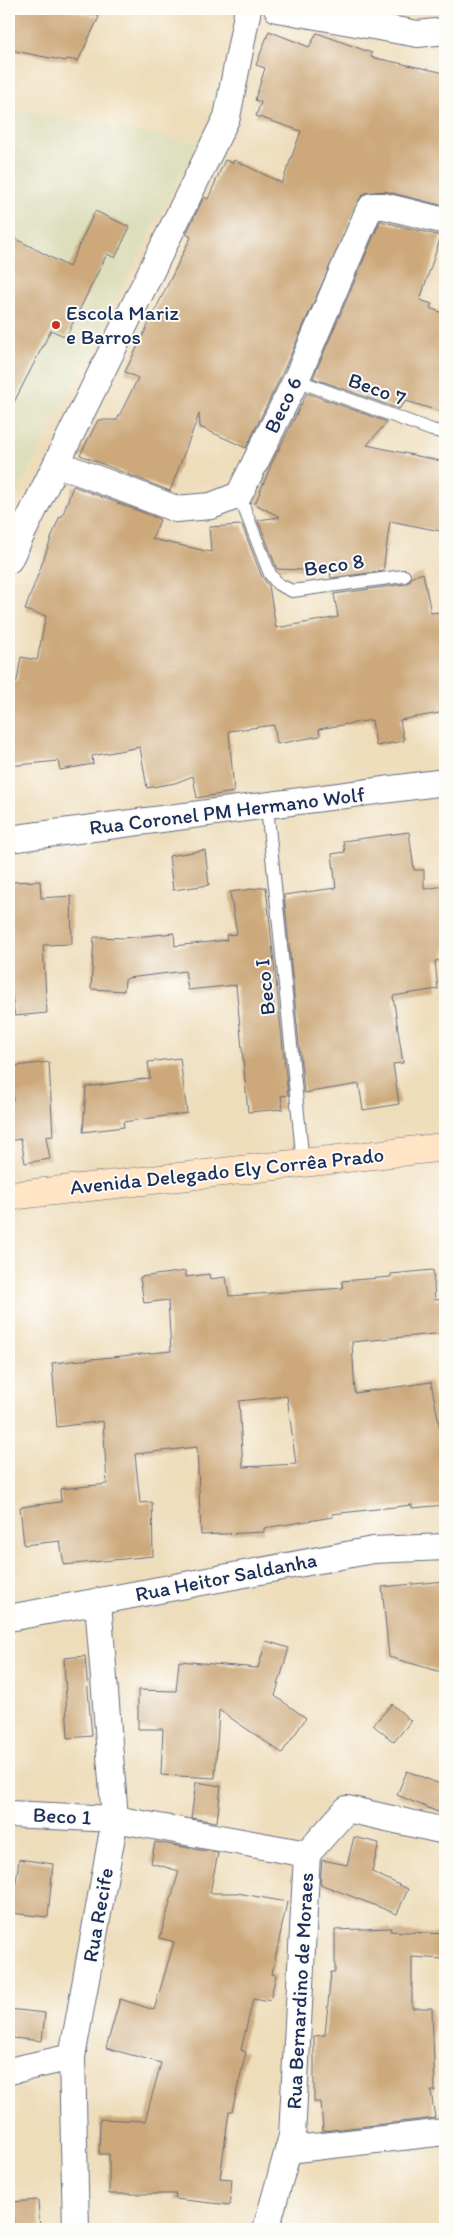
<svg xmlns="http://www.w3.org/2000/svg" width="454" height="2238" font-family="Itim,sans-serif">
<rect width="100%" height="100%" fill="#fdfcf7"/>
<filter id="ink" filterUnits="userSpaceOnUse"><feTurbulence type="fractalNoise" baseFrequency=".02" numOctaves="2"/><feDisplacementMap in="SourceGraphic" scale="10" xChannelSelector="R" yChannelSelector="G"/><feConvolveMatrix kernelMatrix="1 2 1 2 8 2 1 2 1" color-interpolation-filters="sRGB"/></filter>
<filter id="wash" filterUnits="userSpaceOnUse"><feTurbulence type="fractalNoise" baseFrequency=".0096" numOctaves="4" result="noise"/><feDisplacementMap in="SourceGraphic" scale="20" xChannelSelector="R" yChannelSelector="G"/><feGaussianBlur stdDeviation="1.12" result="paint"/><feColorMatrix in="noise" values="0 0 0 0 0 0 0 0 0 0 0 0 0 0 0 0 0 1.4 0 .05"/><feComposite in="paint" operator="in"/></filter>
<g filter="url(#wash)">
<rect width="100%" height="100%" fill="#edb"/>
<path fill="#dddebc" d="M9 108 197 143 9 508Z"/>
<g id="blocks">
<g fill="#cca87a" fill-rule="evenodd">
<path d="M9 9H64L99 17 78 61 67 59 66 61 9 50Z"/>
<path d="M269 31 309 47 317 33 372 53 371 57 445 73V206L384 191 365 193 360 198 282 374 246 448 200 427 199 414 170 491 80 455 98 420H117L138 378 125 372 191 237 186 234 204 197 208 199 225 160 233 163 234 160 282 183 301 131 256 116 261 102 255 100 265 68 256 65Z"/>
<path d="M95 211 130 227 115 258 107 254 66 337 51 330 9 412V235L69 267Z"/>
<path d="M380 221 441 236 420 300 432 304 430 308 445 314V413L406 401 399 409 313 378Z"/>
<path d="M307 393 387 422 367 445 445 462V532L390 521 383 571 331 578 330 571 277 569 258 520 280 517 255 504 272 463Z"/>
<path d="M73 486 157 518 160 520 152 539 211 552 209 527 242 525 262 577 269 586 276 628 338 617 334 594 405 584 409 582 412 577 423 573 431 613 445 611V712L400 720 404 741 376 746 372 720 319 729 320 736 277 744 274 725 229 731 234 792 197 798 193 776 175 783 147 788 140 747 92 756 93 764 60 770 58 761 9 766V680L17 681 21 657 37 660 46 616 25 610 55 528 60 516 62 517Z"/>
<path d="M409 832 414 870H424V889L445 886V960L435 961 438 989 393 996 403 1063 393 1064 399 1104 363 1110 359 1084 304 1093 284 895 336 888 332 854 345 852 343 841Z"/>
<path d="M205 850 209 885 173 890 169 856Z"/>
<path d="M40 881 41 898 71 896 72 944 43 945 47 1013 15 1016 9 975V882Z"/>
<path d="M266 887 288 1095 281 1096 283 1109 248 1112 236 985 188 990 185 971 128 978 125 980 124 991 91 989 94 937 124 938 174 933 175 946 227 940 226 935 237 934 230 892Z"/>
<path d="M180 1058 187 1113 123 1122 124 1127 83 1132 86 1087 150 1078 148 1062Z"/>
<path d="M49 1062 53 1136 46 1137 50 1159 25 1163 21 1139 9 1141V1101L13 1100 14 1066Z"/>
<path d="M433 1270 435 1300 445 1299V1333L352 1342 355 1393 431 1382 445 1455V1505L412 1508V1505L332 1514 333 1517 264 1528V1532L201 1535 197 1447 135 1454 140 1503 152 1502 153 1556 64 1565 60 1541 24 1545 20 1507 61 1502 60 1489 107 1484 103 1421 57 1427 52 1363 171 1351 168 1300 144 1303 140 1277 186 1271V1277L209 1274 210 1279 226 1277 229 1296 343 1288 342 1281 391 1277V1274ZM287 1396 296 1464 243 1467 239 1401Z"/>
<path d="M445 1581V1673L389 1657 382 1587Z"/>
<path d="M266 1641 289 1648 275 1696 306 1718 282 1753 219 1710 215 1778 161 1775 163 1729H138V1690L176 1691 179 1661 258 1668Z"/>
<path d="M85 1656 92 1736 68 1738 64 1658Z"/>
<path d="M392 1704 411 1721 394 1742 373 1725Z"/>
<path d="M407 1771 445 1786V1815L397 1795Z"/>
<path d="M196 1782 221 1786 217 1822 191 1818Z"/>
<path d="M354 1837 379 1843 372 1872 408 1889 397 1914 320 1884 322 1860 347 1865Z"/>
<path d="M155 1842 218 1853 210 1893H237L287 1902 272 1974 276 1975 270 2000 266 1999 265 2001 253 1999 241 2050 246 2052 232 2111H229L220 2178 232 2179 230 2205 175 2199 176 2194H109V2154H99L100 2119 145 2121 161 2063 106 2048 120 1999 154 2010 174 1942 160 1938 179 1871 151 1863Z"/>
<path d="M19 1859 53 1864 48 1917 9 1913V1882L16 1883Z"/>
<path d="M391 1928 390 1931 445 1934 444 1959 412 1957V2008H432L435 2091H431L435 2118 323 2131 321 2102H314V2036L325 2035 331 1972H335V1930Z"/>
<path d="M9 2009 45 2013 42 2041 13 2038V2034H9Z"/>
<path d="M38 2200 40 2229H14L12 2202Z"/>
</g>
</g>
</g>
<g filter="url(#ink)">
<use href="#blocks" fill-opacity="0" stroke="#656c7f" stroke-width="1"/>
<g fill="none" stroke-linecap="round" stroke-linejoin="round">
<g stroke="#656c7f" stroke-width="14">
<g id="lane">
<path d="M296 380 432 430 445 433"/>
<path d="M239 495 270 574 278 584 292 591 404 576"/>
<path d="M267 807 303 1163"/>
</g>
</g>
<g stroke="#656c7f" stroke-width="28">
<g id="street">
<path d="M277 9 418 34 445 31"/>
<path d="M58 464 176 509 211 506 239 495 296 380 367 214 372 206H384L445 221"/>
<path d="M9 560 227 117 248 9"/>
<path d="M9 839 445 782"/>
<path d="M9 1618 373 1550 445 1547"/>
<path d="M9 1814 115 1819 307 1854 292 2136 266 2229"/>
<path d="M307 1854 347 1809 445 1831"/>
<path d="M9 2071 72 2057"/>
<path d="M288 2150 445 2132"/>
<path d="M76 2229 72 2057 115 1819 98 1602"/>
</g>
</g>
<g stroke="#656c7f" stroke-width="29">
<path id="secondary" d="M9 1196 445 1147"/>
</g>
<use href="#lane" stroke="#fff" stroke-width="12"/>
<use href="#street" stroke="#fff" stroke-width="26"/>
<use href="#secondary" stroke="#ffe4c6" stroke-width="28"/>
</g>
</g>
<circle fill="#c8321e" stroke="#fdfcf7" stroke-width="2" cx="56" cy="325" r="5"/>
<g text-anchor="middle" stroke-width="4" stroke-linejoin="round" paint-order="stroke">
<g font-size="21" fill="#1b2f5e" stroke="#fdfcf7" text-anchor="start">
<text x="66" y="320">Escola Mariz<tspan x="66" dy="24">e Barros</tspan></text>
</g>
<g font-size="21" fill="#1b2f5e" stroke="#fdfcf7">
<text transform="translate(377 389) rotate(20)" y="7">Beco 7</text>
<text transform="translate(283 405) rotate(-64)" y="7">Beco 6</text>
<text transform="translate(334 565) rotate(-8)" y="7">Beco 8</text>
<text transform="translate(227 811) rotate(-7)" y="7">Rua Coronel PM Hermano Wolf</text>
<text transform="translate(265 987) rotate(-96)" y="7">Beco I</text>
<text transform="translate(227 1171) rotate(-6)" y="7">Avenida Delegado Ely Corrêa Prado</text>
<text transform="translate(226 1577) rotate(-11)" y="7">Rua Heitor Saldanha</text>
<text transform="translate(62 1816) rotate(3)" y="7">Beco 1</text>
<text transform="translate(98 1915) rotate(-80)" y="7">Rua Recife</text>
<text transform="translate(300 1991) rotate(-87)" y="7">Rua Bernardino de Moraes</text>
</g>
</g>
<rect width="454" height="2238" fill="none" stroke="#fdfcf7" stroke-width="30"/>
</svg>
